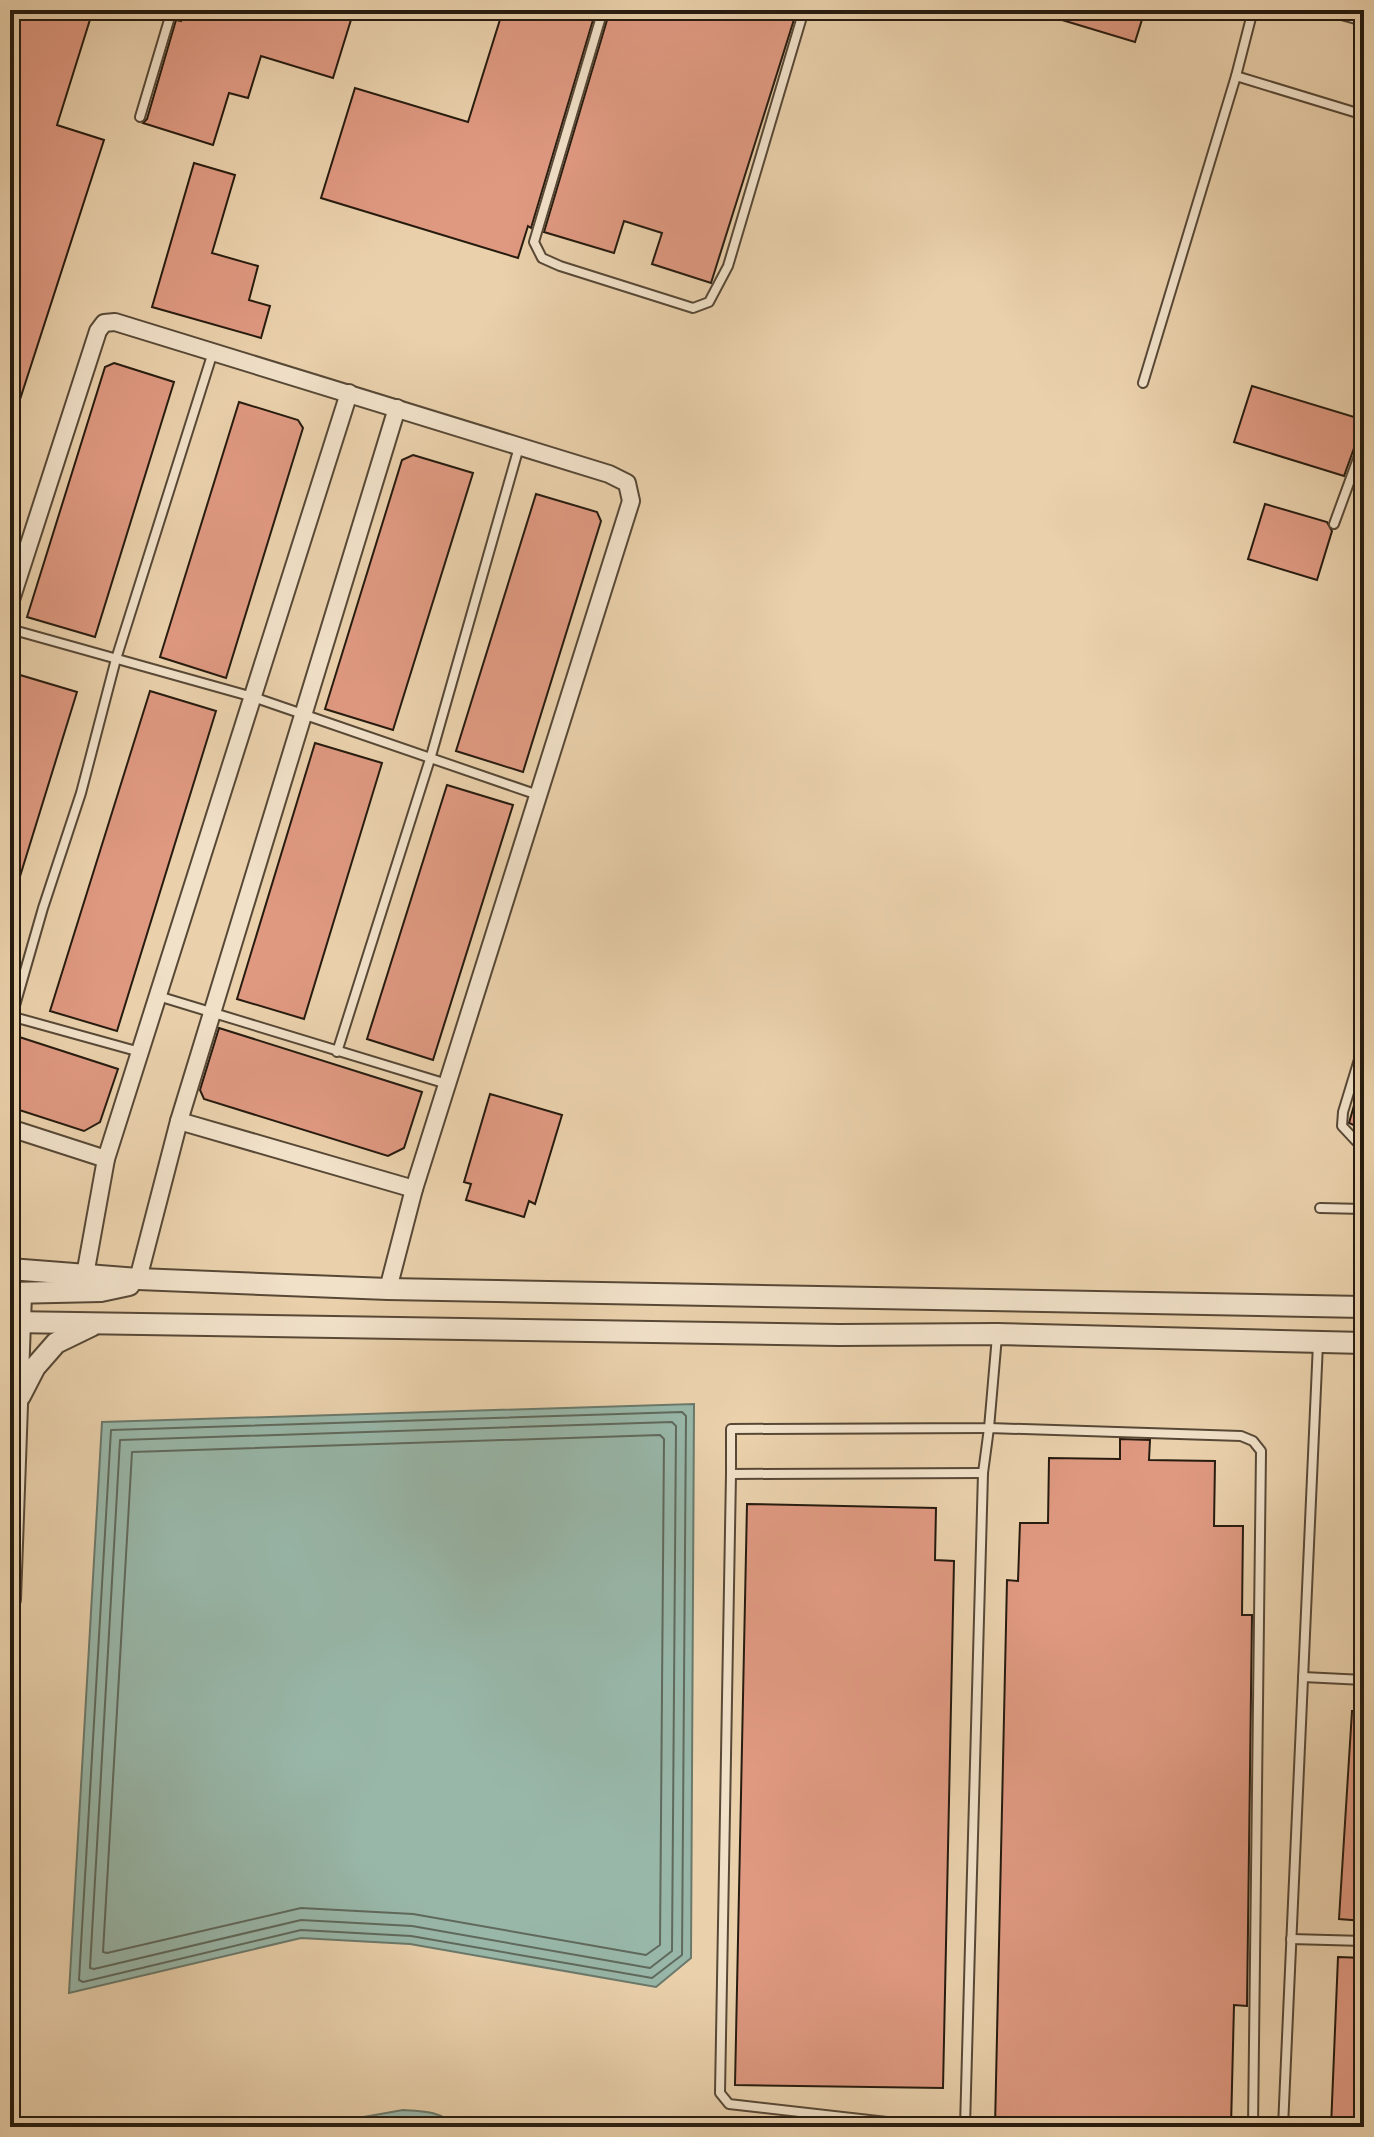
<svg xmlns="http://www.w3.org/2000/svg" width="1374" height="2137" font-family="'Libre Bodoni',serif">
<rect width="100%" height="100%" fill="#ead1ac"/>
<filter id="stains"><feTurbulence type="fractalNoise" baseFrequency=".0025" numOctaves="4"/><feColorMatrix values="0 0 0 0 .2 0 0 0 0 .09 0 0 0 0 .02 0 0 0 .5 -.17"/></filter>
<radialGradient id="worn" r=".72"><stop offset=".6" stop-color="#630" stop-opacity="0"/><stop offset="1" stop-color="#630" stop-opacity=".3"/></radialGradient>
<g fill="#98b7a9" stroke="#6a796b" stroke-width="2">
<path d="M694 1404 691 1958 656 1987 410 1944 301 1938 69 1993 102 1422Z"/>
<path d="M403 2110C423 2111 442 2111 455 2127H307Z"/>
</g>
<g fill="none" stroke-linecap="round" stroke-linejoin="round">
<g stroke="#5f695c" stroke-width="2">
<path d="M682 1412 686 1416 682 1955 652 1978 411 1936 301 1930 83 1982 79 1980 111 1430Z"/>
<path d="M672 1422 676 1426 672 1951 650 1968 412 1926 301 1920 94 1969 90 1968 120 1440Z"/>
<path d="M660 1435 664 1439 660 1945 646 1955 413 1914 301 1908 107 1953 103 1952 132 1452Z"/>
<path d="M353 2127C382 2122 418 2110 445 2127"/>
</g>
</g>
<g fill="#df9981" stroke="#261b0f" stroke-width="2">
<path d="M10 10H93L57 125 104 140 13 421H10Z"/>
<path d="M182 10H354L333 78 261 56 248 98 229 93 213 145 143 123 147 119 176 20 181 21Z"/>
<path d="M503 10H596L531 228 528 226 518 258 321 198 355 88 468 122Z"/>
<path d="M610 10H797L711 283 652 264 662 233 624 221 614 253 544 232Z"/>
<path d="M1042 10H1145L1135 42 1042 14Z"/>
<path d="M194 163 235 175 212 253 258 266 249 300 270 306 261 338 152 307Z"/>
<path d="M114 363 174 382 95 637 27 617 105 367Z"/>
<path d="M1252 386 1364 420V435L1357 440 1344 476 1234 442Z"/>
<path d="M239 402 298 420 303 428 226 678 160 657Z"/>
<path d="M413 455 473 473 393 730 325 709 402 460Z"/>
<path d="M536 494 597 512 601 521 523 772 456 751Z"/>
<path d="M1265 504 1327 522 1332 531 1317 580 1248 559Z"/>
<path d="M10 672 77 692 13 899 10 898Z"/>
<path d="M150 691 216 711 117 1031 50 1011Z"/>
<path d="M315 743 382 763 304 1019 237 999Z"/>
<path d="M447 785 513 805 433 1060 367 1039Z"/>
<path d="M219 1028 422 1092 404 1148 388 1156 204 1099 200 1090Z"/>
<path d="M10 1034 118 1069 100 1122 84 1131 10 1107Z"/>
<path d="M1361 1081 1364 1082V1130L1349 1123Z"/>
<path d="M490 1094 562 1115 535 1204 529 1201 524 1217 466 1200 471 1184 464 1182Z"/>
<path d="M1120 1439 1150 1440 1149 1460 1215 1461 1214 1526H1243L1242 1615H1252L1247 2006 1234 2005 1231 2127H995L1007 1580 1018 1581 1020 1523H1048L1049 1458 1120 1459Z"/>
<path d="M747 1504 936 1508 935 1560 954 1561 943 2088 735 2085Z"/>
<path d="M1352 1711H1364V1921L1339 1919Z"/>
<path d="M1338 1957 1364 1958V2127H1331Z"/>
</g>
<g fill="none" stroke-linecap="round" stroke-linejoin="round">
<g stroke="#574836" stroke-width="12">
<g id="service">
<path d="M603 10 534 242 542 258 560 266 693 308 709 302 728 266 804 10"/>
<path d="M1236 76 1364 115"/>
<path d="M140 117 172 10"/>
<path d="M1143 383 1236 76 1253 10"/>
<path d="M1334 524 1364 442"/>
<path d="M10 629 253 697 538 795"/>
<path d="M158 996 447 1084"/>
<path d="M10 1016 140 1052"/>
<path d="M12 1016 43 908 81 793 116 659 213 352"/>
<path d="M1364 1043 1343 1112 1342 1126 1356 1141 1364 1144"/>
<path d="M337 1052 431 756 519 447"/>
<path d="M1320 1208 1364 1209"/>
<path d="M983 1473 731 1474V1429L989 1428 997 1336"/>
<path d="M731 1474 720 2093 729 2104 931 2127"/>
<path d="M1303 1677 1364 1680"/>
<path d="M1291 1939 1364 1941"/>
<path d="M965 2127 983 1473 989 1428 1241 1436 1253 1441 1261 1451 1253 2127"/>
<path d="M1283 2127 1318 1343"/>
</g>
</g>
<g stroke="#574836" stroke-width="20">
<g id="minor">
<path d="M1339 10 1364 17"/>
<path d="M10 603 98 331 104 323 115 322 609 474 627 483 631 501 414 1189 388 1289"/>
<path d="M179 1121 414 1189"/>
<path d="M10 1128 106 1159"/>
<path d="M85 1275 106 1159 349 393"/>
<path d="M138 1279 179 1121 397 408"/>
</g>
</g>
<g stroke="#574836" stroke-width="24">
<g id="tertiary">
<path d="M10 1269 138 1279 388 1289 1364 1307"/>
<path d="M10 1293 101 1291 129 1285"/>
<path d="M10 1322 839 1335 997 1334 1364 1343"/>
<path d="M20 1396 35 1367 56 1343 91 1326"/>
<path d="M10 1599 21 1294"/>
</g>
</g>
<use href="#service" stroke="#f1e1c9" stroke-width="8"/>
<use href="#minor" stroke="#f1e1c9" stroke-width="16"/>
<use href="#tertiary" stroke="#f1e1c9" stroke-width="20"/>
</g>
<rect width="1374" height="2137" fill="none" stroke="#ead1ac" stroke-width="40"/>
<rect x="12" y="12" width="1350" height="2113" fill="none" stroke="#261b0f" stroke-width="4"/>
<rect x="20" y="20" width="1334" height="2097" fill="none" stroke="#261b0f" stroke-width="2"/>
<rect width="100%" height="100%" filter="url(#stains)"/>
<rect width="100%" height="100%" fill="url(#worn)"/>
</svg>
